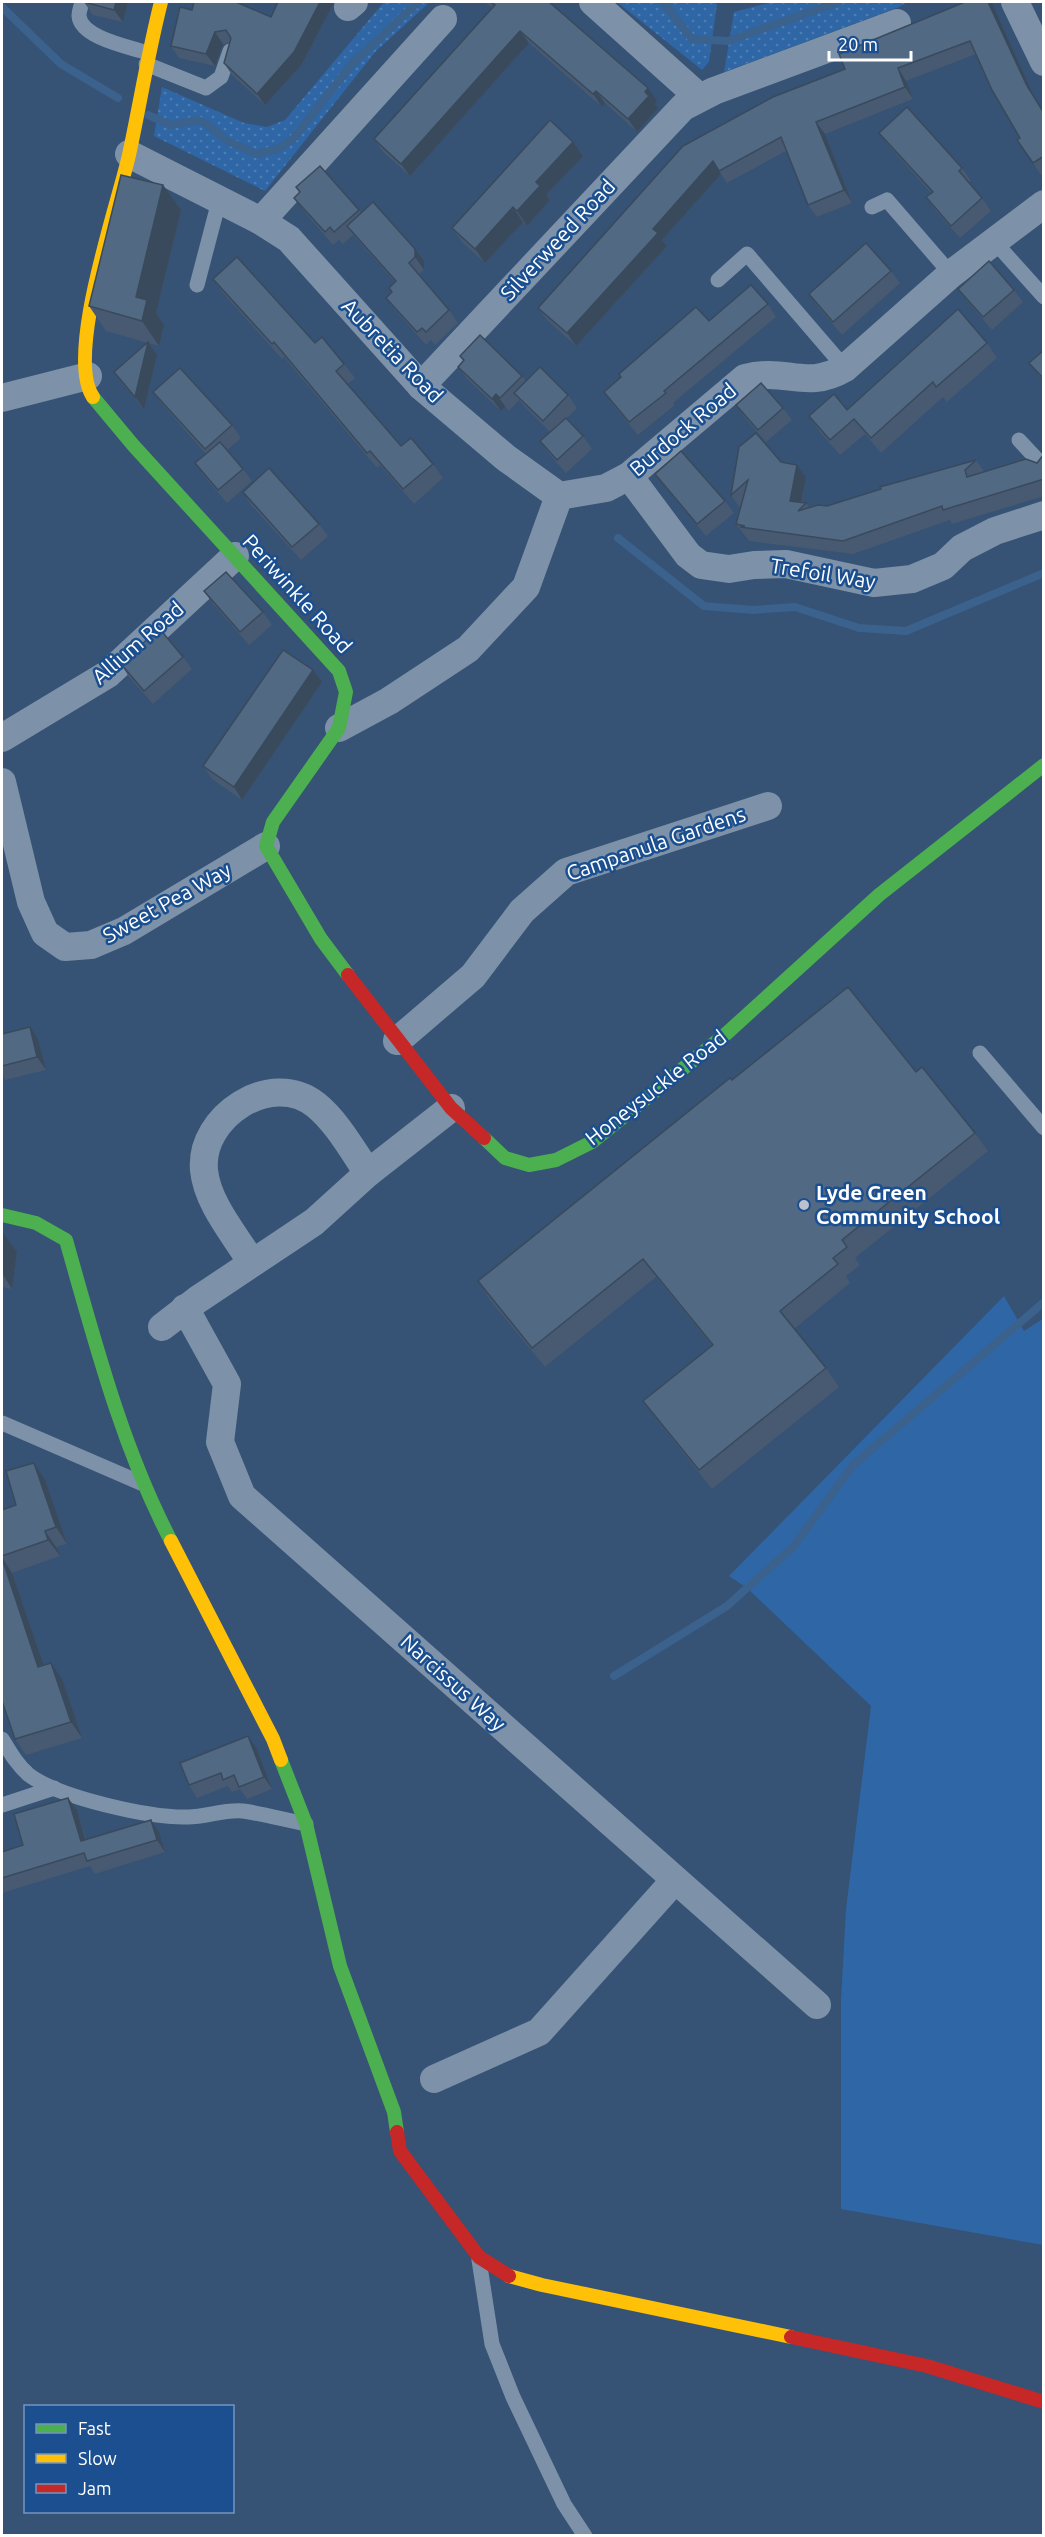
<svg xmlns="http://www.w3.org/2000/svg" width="1045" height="2537" font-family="Ubuntu,sans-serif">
<defs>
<pattern id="grass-dots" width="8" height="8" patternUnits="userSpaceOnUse" patternTransform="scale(1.5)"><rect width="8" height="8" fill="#2f66a5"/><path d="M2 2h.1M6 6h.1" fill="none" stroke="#4e7db2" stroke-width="1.8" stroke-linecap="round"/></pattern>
</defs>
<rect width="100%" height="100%" fill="#365274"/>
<g fill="url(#grass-dots)">
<path d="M384 2H430L376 51 265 191 154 136 162 87 244 123 267 127 285 120Z"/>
<path d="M617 2H714L717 4 709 62 702 70Z"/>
<path d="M772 2H907L899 7 724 72 734 12Z"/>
</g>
<path fill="#2f66a5" d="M1004 1296 1024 1331 1044 1318 1043 2245 841 2209V2000L846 1909 871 1706 747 1588 729 1576Z"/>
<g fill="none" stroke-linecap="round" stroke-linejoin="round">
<g stroke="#3b618d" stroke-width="8">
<path d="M663 2 692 39 728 41 838 2"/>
<path d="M2 7 61 64 118 98"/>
<path d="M148 115 171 125 198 120 208 125 226 140 256 154 278 149 293 139 352 64 418 2"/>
<path d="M618 538 704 606 753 610 795 607 859 628 906 631 1044 573"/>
<path d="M614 1676 727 1606 747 1588 793 1547 853 1465 1044 1302"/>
</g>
<g stroke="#7d92a8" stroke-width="15">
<path d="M82 2C81 6 79 11 79 16 81 38 130 47 148 53"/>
<path d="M146 64 206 88 221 77 230 51"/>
<path d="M872 207 887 200 951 274"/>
<path d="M993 240 1044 297"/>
<path d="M718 280 747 254 845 368"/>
<path d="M197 285 219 201"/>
<path d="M1019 440 1044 467"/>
<path d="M980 1053 1044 1128"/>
<path d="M2 1423 141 1483"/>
<path d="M2 1739C10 1752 17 1765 29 1775 60 1798 150 1818 188 1817 206 1817 225 1809 243 1811 264 1814 285 1820 306 1824"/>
<path d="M2 1805 54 1788"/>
<path d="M479 2260 492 2344 513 2397 564 2504 585 2536"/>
</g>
<g stroke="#7d92a8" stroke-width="28">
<path d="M593 2 699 97"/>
<path d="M1015 2 1044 62"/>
<path d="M348 7 354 2"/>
<path d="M443 19 261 221 289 239 421 386 506 458 559 496"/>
<path d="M129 154 261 221"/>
<path d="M421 386 683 107 714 91 897 23"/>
<path d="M2 398 88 376"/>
<path d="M629 476 688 555 701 565 729 569 754 565 786 564 874 583 912 579 943 566 962 548 995 531 1044 515"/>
<path d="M559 496 606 488 629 476 745 378C787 367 805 391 845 368L951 274 1044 204"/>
<path d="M339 728 389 701 468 649 526 587 559 496"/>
<path d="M2 738 108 674 235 556"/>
<path d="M2 782 31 902 45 933 65 947 91 945 124 931 266 846"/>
<path d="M397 1041 473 976 522 911 566 872 768 806"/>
<path d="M252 1263C235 1235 207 1203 204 1170 199 1117 271 1069 316 1105 337 1122 353 1151 368 1173"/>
<path d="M185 1308 227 1384 220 1442 242 1496 817 2005"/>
<path d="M162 1327 197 1300 314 1222 368 1173 451 1108"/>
<path d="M434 2079 539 2032 675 1880"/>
</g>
<g stroke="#4caf50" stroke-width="14">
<path d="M93 397 133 445 339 671 346 692 339 728 273 822 266 846 321 939 348 975"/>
<path d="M484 1138 505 1158 529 1165 556 1160 592 1142 727 1033 879 895 1044 765"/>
<path d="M2 1215 36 1223 66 1240C95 1342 122 1447 171 1541"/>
<path d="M281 1760 306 1824 340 1966 394 2112 397 2132"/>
</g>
<g stroke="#ffc107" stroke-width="14">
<path d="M93 397C65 356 118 204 129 155 140 104 148 53 161 2"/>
<path d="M171 1541 273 1739 281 1760"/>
<path d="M509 2276 542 2285 791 2337"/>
</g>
<g stroke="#c62828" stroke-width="14">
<path d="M348 975 451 1108 484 1138"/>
<path d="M397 2132 400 2151 479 2257 509 2276"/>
<path d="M791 2337 927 2366 1044 2402"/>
</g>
</g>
<g fill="#475a72">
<path d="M84 2H128L123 22 93 15Z"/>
<path d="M278 2H334L302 64 265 105 232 75 224 63 230 43 223 44 215 66 179 58 171 46 192 10 271 17Z"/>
<path d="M485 2H549L657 101 655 104 658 108 637 132 605 103 602 107 529 43 410 176 383 152 374 139 492 8Z"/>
<path d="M993 5 1035 99 1044 112V174L1041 175 1017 140 1020 138 976 54 906 81 913 99 825 134 852 203 817 217 808 205 786 151 727 183 721 174 662 240 667 246 576 346 547 320 538 308 845 69Z"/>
<path d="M879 133 962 168 971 181 969 183 982 198 991 211 960 238 935 210 926 197 931 193 888 145Z"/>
<path d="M573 142 583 156 546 195 550 200 527 226 523 222 485 263 462 242 452 228Z"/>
<path d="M163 185 181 210 156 313 164 325 159 346 149 343 157 355 144 409 123 385 114 372 148 343 106 331 89 306Z"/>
<path d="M296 187 359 210 361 213 415 249 424 261V270L419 274 449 310 458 323 435 345 431 340 426 345 395 310 386 298 392 293 389 288 395 282 353 235 343 244 339 240 333 245 303 210 294 198 300 192Z"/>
<path d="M891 271 900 283 842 335 818 307 809 294Z"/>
<path d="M213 279 315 343 344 364 355 378 348 384 401 446 433 464 443 478 414 504 380 465 377 468 284 357 282 359 223 293Z"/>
<path d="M958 289 1014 290 1023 302 992 330 967 301Z"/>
<path d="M768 304 776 317 673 403 675 405 638 435 613 405 604 392 709 321Z"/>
<path d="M987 343 997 358 947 402 943 397 881 453 865 434 840 455 819 431 809 416 847 410Z"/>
<path d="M1044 350V382L1029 363Z"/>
<path d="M460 356 522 376 526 381 568 395 577 408 567 418 583 436 592 449 566 473 549 454 540 441 550 432 523 405 519 400 509 411 505 406 501 411 467 379 458 367 463 361Z"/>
<path d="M153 392 232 425 241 438 227 450 243 469 252 481 227 503 204 476 195 463 206 454 162 404Z"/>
<path d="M736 405 783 408 792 420 766 442 745 418Z"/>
<path d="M739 447 781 462 806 478 802 502 806 503 809 507 827 506 976 460 984 471 1037 463 1044 454V496L952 524 950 520 853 554 749 541 736 524 740 508 731 495Z"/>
<path d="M655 474 725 501 734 513 706 536 664 486Z"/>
<path d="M243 492 319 524 328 536 301 560 251 505Z"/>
<path d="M204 591 263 612 272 625 249 645 213 604Z"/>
<path d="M183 657 192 669 153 704 129 677 121 664Z"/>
<path d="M322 682 242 800 212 779 203 766Z"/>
<path d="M2 1034 38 1039 46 1070 5 1080 2 1075Z"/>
<path d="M916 1072 975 1133 988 1151 855 1258 860 1265 846 1276 850 1283 794 1329 826 1368 839 1387 712 1489 656 1419 643 1401 712 1346 656 1277 545 1367 490 1300 478 1281 732 1080Z"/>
<path d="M2 1234H4L17 1252 12 1289 2 1287Z"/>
<path d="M45 1480 67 1544 56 1547 60 1556 12 1573 44 1665 62 1679 82 1738 26 1755 15 1739 2 1701V1510L16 1505Z"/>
<path d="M257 1749 272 1789 247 1799 240 1789 232 1792 228 1786 197 1798 189 1785Z"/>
<path d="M68 1798 77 1810 86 1839 159 1832 165 1852 95 1874 90 1866 2 1893V1852L23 1845Z"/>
</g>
<g fill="#394a5c">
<path d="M116 2H128L123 22 114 10Z"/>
<path d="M320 2H334L302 64 265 105 257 94Z"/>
<path d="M988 2H991L993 5 1035 99 1044 113 1027 86Z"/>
<path d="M520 31 529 43 410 176 401 164Z"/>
<path d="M215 32 223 44 215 66 206 54Z"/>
<path d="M898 68 906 81 913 99 905 87Z"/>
<path d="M648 88 657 101 655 104 658 108 637 132 628 119Z"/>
<path d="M596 91 605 103 602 107 593 94Z"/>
<path d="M816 122 825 134 852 203 844 190Z"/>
<path d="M573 142 583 156 546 195 550 200 527 226 517 211 536 182Z"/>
<path d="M713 161 721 174 662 240 667 246 576 346 567 333 653 229Z"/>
<path d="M163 185 181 210 156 313 164 325 159 346 142 321 136 297Z"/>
<path d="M513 207 523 222 485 263 475 249Z"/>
<path d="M415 249 424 261V270L415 257Z"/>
<path d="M148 342 157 355 144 409 135 397Z"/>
<path d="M496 394 505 406 501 411 492 399Z"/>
<path d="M797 465 806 478 800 508 790 501Z"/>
<path d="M313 670 322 682 242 800 234 787Z"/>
<path d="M30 1027 38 1039 46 1070 37 1057Z"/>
<path d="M4 1234 17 1252 12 1289 2 1273V1256Z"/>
<path d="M34 1463 45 1480 67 1544 56 1527Z"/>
<path d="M45 1531 56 1547 60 1556 48 1540Z"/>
<path d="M2 1557 12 1573 50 1683 38 1667Z"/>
<path d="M51 1663 62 1679 82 1738 71 1722Z"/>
<path d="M248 1736 257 1749 272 1789 264 1777Z"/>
<path d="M68 1798 77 1810 89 1853 81 1841Z"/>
<path d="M151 1820 159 1832 165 1852 157 1840Z"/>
</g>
<g fill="#526984" stroke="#394a5c" stroke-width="1.5">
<path d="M84 2H116L114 10Z"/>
<path d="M194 2H236L271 17 278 2H320L294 52 257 94 224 63 231 38 226 30 215 32 206 54 171 46 180 7 192 10Z"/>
<path d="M490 2H549L648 88 645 92 649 96 628 119 596 91 593 94 520 31 401 164 374 139 495 5Z"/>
<path d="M965 2H988L1027 86 1044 113V156L1033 163 1017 140 1020 138 992 90 970 41 898 68 905 87 816 122 844 190 808 205 781 137 719 171 713 161 653 229 658 233 567 333 538 308 683 146 773 97 845 69 839 54Z"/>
<path d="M907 107 962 168 959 171 982 198 951 226 926 197 933 192 879 133Z"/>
<path d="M550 120 573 142 536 182 540 186 517 211 513 207 475 249 452 228Z"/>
<path d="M320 166 359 210 334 232 330 227 325 232 294 198 300 192 296 187Z"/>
<path d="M121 175 163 185 136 297 147 300 142 321 89 306Z"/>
<path d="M373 202 415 249V257L409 263 449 310 426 332 422 328 417 332 386 298 392 292 389 288 396 281 347 226Z"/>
<path d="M866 243 891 271 833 322 809 294Z"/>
<path d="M237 257 315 343 322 337 344 364 336 371 401 446 411 438 433 464 403 489 370 451 367 453 274 342 272 344 213 279Z"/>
<path d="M989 261 1014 290 983 317 958 289Z"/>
<path d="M751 285 768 304 664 391 666 393 629 422 604 392 621 377 619 374 696 307 709 321Z"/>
<path d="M958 309 987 343 936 387 933 382 871 438 854 419 830 440 809 416 834 394 847 410Z"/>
<path d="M480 335 522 376 500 398 496 394 492 399 458 367 464 360 460 356Z"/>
<path d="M148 342 135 397 114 372Z"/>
<path d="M1044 350V379L1029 363Z"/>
<path d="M540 367 568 395 543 421 514 393Z"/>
<path d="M180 368 232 425 205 449 153 392Z"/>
<path d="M761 383 783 408 758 430 736 405Z"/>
<path d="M566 418 583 436 557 460 540 441Z"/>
<path d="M756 433 781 462 797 465 790 501 806 503 798 511 818 505 827 506 881 489 880 487 976 460 965 470 967 477 1026 459 1037 463 1044 454V479L943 510 942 506 843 541 740 527 745 526 736 524 748 480 731 495 739 447Z"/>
<path d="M220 442 243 469 218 490 195 463Z"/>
<path d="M681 451 725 501 697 524 655 474Z"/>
<path d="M269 468 319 524 292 547 243 492Z"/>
<path d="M226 572 263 612 240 632 204 591Z"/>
<path d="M159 628 183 657 144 691 121 664Z"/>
<path d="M283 650 313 670 234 787 203 766Z"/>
<path d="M848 987 916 1072 922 1067 975 1133 842 1240 847 1247 833 1258 838 1264 780 1311 826 1368 699 1470 643 1401 713 1345 643 1259 532 1348 478 1281 730 1078 732 1080Z"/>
<path d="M30 1027 37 1057 2 1066V1034Z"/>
<path d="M2 1234H4L2 1256Z"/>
<path d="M34 1463 56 1527 45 1531 48 1540 2 1556V1510L16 1505 6 1471Z"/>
<path d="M2 1558 38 1667 51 1663 71 1722 15 1739 2 1701Z"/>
<path d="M248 1736 264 1777 239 1787 234 1775 223 1780 221 1773 189 1785 180 1763Z"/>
<path d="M68 1798 81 1841 151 1820 157 1840 87 1861 84 1853 2 1878V1852L23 1845 14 1814Z"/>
</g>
<circle fill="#b9c2ce" stroke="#1b4f8f" stroke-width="2" cx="804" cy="1205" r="6"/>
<g text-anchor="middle" stroke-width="5" stroke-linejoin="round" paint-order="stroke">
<g font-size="21" fill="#fff" stroke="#1b4f8f">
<text transform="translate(558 240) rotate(-47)" y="7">Silverweed Road</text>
<text transform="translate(392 351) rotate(46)" y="7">Aubretia Road</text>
<text transform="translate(683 430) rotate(-40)" y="7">Burdock Road</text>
<text transform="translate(823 574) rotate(9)" y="7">Trefoil Way</text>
<text transform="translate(297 594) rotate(48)" y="7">Periwinkle Road</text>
<text transform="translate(138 643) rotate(-41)" y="7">Allium Road</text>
<text transform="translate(656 844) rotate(-19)" y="7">Campanula Gardens</text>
<text transform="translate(167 903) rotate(-29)" y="7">Sweet Pea Way</text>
<text transform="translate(656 1088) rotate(-38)" y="7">Honeysuckle Road</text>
<text transform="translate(453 1683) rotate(42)" y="7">Narcissus Way</text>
</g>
<g font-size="21" font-weight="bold" fill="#fff" stroke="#1b4f8f" text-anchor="start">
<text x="816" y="1200">Lyde Green<tspan x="816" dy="24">Community School</tspan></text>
</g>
</g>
<rect width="1045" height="2537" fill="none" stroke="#ffffff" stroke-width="6"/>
<rect x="24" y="2405" width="210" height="108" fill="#1b4f8f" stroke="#7695bc" stroke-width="1.5"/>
<rect x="36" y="2424" width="30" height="9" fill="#4caf50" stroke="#7695bc" stroke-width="1.5"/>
<text x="78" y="2435" font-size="18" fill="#ffffff">Fast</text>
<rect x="36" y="2454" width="30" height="9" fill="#ffc107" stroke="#7695bc" stroke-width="1.5"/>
<text x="78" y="2465" font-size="18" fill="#ffffff">Slow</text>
<rect x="36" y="2484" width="30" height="9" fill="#c62828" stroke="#7695bc" stroke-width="1.5"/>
<text x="78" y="2495" font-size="18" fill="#ffffff">Jam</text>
<path d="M829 51v9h82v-9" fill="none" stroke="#ffffff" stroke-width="3"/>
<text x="838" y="51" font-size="18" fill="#ffffff" stroke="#1b4f8f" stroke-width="4.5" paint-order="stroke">20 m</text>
</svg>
